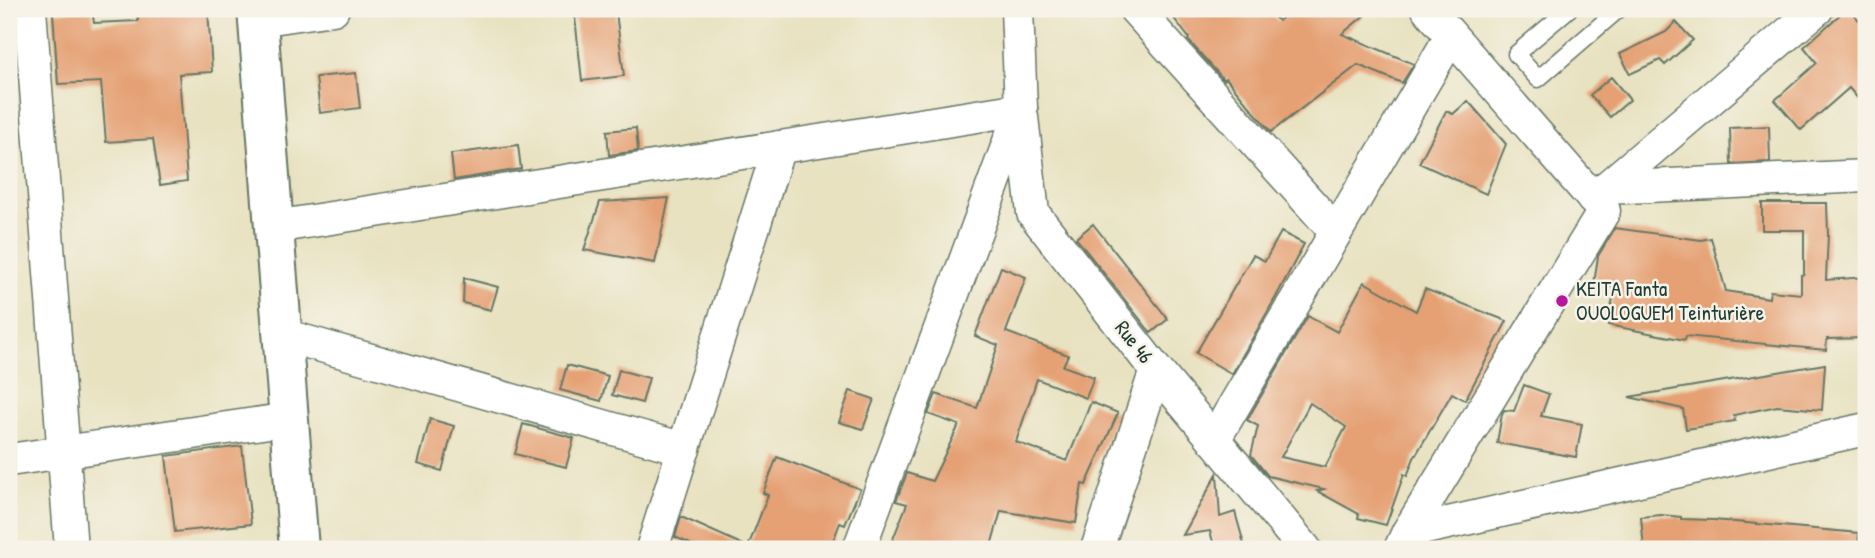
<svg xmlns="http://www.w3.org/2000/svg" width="1875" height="558" font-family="'Patrick Hand',sans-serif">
<rect width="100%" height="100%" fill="#f7f3e8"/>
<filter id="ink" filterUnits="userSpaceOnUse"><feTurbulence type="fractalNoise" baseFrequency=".0143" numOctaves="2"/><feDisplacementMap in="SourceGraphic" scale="14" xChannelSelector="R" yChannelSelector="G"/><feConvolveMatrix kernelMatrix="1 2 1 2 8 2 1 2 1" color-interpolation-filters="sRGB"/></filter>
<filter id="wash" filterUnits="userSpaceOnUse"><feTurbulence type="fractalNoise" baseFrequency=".00686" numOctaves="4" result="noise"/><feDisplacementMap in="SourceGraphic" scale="28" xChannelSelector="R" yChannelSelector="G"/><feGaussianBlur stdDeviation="1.57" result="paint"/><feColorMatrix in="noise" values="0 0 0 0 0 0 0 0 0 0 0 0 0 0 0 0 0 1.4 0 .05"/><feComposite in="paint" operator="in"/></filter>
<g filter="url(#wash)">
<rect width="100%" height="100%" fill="#e8e2c1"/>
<g id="blocks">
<g fill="#e5a073" fill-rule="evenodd">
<path d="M81 9H92L94 23 138 21 137 9H208L212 72 179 74 187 181 160 185 153 139 106 142 101 82 58 84 53 13Z"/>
<path d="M1167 9H1267L1278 21 1293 9H1372L1342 34 1414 64 1402 83 1358 65 1271 132 1226 78 1224 80 1188 40 1189 38Z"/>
<path d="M1846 9H1849L1866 28V108L1849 88 1801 130 1775 100 1817 63 1804 47Z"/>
<path d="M616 12 624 76 582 81 575 17Z"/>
<path d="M1676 22 1693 40 1665 65 1660 60 1630 74 1620 54 1666 32Z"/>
<path d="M356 73 360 108 320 113 316 77Z"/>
<path d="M1611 77 1630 100 1610 117 1590 95Z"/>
<path d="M1468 101 1506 144 1486 194 1419 163 1446 111 1453 114Z"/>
<path d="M1769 126 1770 162 1731 164 1730 128Z"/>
<path d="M636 128 638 151 609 155 607 131Z"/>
<path d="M518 145 521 169 454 180 451 154Z"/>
<path d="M669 198 655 263 584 250 600 202Z"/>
<path d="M1762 203H1827L1828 234 1826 280 1866 277V338L1827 339 1826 350 1686 336 1685 340 1608 325 1615 287 1594 284 1598 256 1615 228 1701 240 1711 238 1726 291 1769 298 1770 291 1801 294V275L1804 274V230H1762Z"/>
<path d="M1093 224 1168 319 1151 333 1076 238Z"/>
<path d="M1281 232 1304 244 1276 297 1232 374 1196 353 1253 255 1265 261Z"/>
<path d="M1001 267 1026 277 1006 332 1068 355 1063 366 1094 377 1086 398 1037 379 1016 442 1067 461 1091 402 1118 413 1086 485 1082 484 1076 523 1001 511 990 549H889L907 504 896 501 907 473 932 481 959 425 928 414 936 394 977 408 998 345 975 336Z"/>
<path d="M464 278 498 287 491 310 463 303Z"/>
<path d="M1364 282 1416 311 1425 289 1507 321 1465 400 1452 393 1414 458 1407 476 1404 474 1386 525 1358 518 1359 514 1317 491 1324 489 1268 476 1251 455 1258 426 1247 420 1308 316 1337 332ZM1310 403 1346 427 1325 467 1281 457Z"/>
<path d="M1825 364 1822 410 1777 406 1734 415 1735 421 1686 429 1683 409 1629 397Z"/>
<path d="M567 365 608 376 601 401 560 390Z"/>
<path d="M619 370 649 378 642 403 612 395Z"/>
<path d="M1524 385 1549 394 1541 416 1582 424 1576 457 1497 443 1502 414 1504 410 1514 411Z"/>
<path d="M850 391 874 399 863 429 839 422Z"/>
<path d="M430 419 454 426 442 471 418 464Z"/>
<path d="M523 424 574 438 566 467 515 454Z"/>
<path d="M242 446 251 524 175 532 166 456Z"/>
<path d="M777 457 860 489 845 525 840 523 830 549H701L675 537 681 517 748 547 768 495 763 493Z"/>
<path d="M1217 474 1220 517 1235 512 1244 544 1224 549H1215L1210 531 1183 535Z"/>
<path d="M1661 515 1681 517V519L1713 520 1859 533 1858 549H1644L1641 517Z"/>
</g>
</g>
</g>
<g filter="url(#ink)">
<use href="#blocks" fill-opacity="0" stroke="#657765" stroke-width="2"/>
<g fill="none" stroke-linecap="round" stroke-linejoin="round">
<g stroke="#657765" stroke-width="19">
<path id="lane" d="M1569 9 1516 54 1538 79 1619 9"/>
</g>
<g stroke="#657765" stroke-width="35">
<g id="street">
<path d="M30 9 71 549"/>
<path d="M1135 9 1336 232"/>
<path d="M258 20 333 9"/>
<path d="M1022 117 1033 213 1156 370 1305 549"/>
<path d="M1605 188 1866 176"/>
<path d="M1593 199 1817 9"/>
<path d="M274 227 1021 109"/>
<path d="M283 335 684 449"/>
<path d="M1214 440 1451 36"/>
<path d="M9 460 289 419"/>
<path d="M1408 532 1866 429"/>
<path d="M652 549 779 147"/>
<path d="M859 549 1021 109 1017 9"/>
<path d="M1097 549 1156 370"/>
<path d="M1400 549 1408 532 1604 211 1428 9"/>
</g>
</g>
<g stroke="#657765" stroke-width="42">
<path id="secondary" d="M257 9 299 549"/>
</g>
<use href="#lane" stroke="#fff" stroke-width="16"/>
<use href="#street" stroke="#fff" stroke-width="32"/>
<use href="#secondary" stroke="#fff" stroke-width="38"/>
</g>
</g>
<circle fill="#b5179e" stroke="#f7f3e8" stroke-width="2.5" cx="1562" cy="301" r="7"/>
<g text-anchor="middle" stroke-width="5" stroke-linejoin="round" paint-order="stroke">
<g font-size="21" fill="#1f3d34" stroke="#f7f3e8" text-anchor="start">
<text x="1576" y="296">KEITA Fanta<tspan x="1576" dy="24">OUOLOGUEM Teinturière</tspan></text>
</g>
<g font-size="21" fill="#1f3d34" stroke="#f7f3e8">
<text transform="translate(1134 342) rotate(52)" y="7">Rue 46</text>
</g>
</g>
<rect width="1875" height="558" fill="none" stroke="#f7f3e8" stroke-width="35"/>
</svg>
